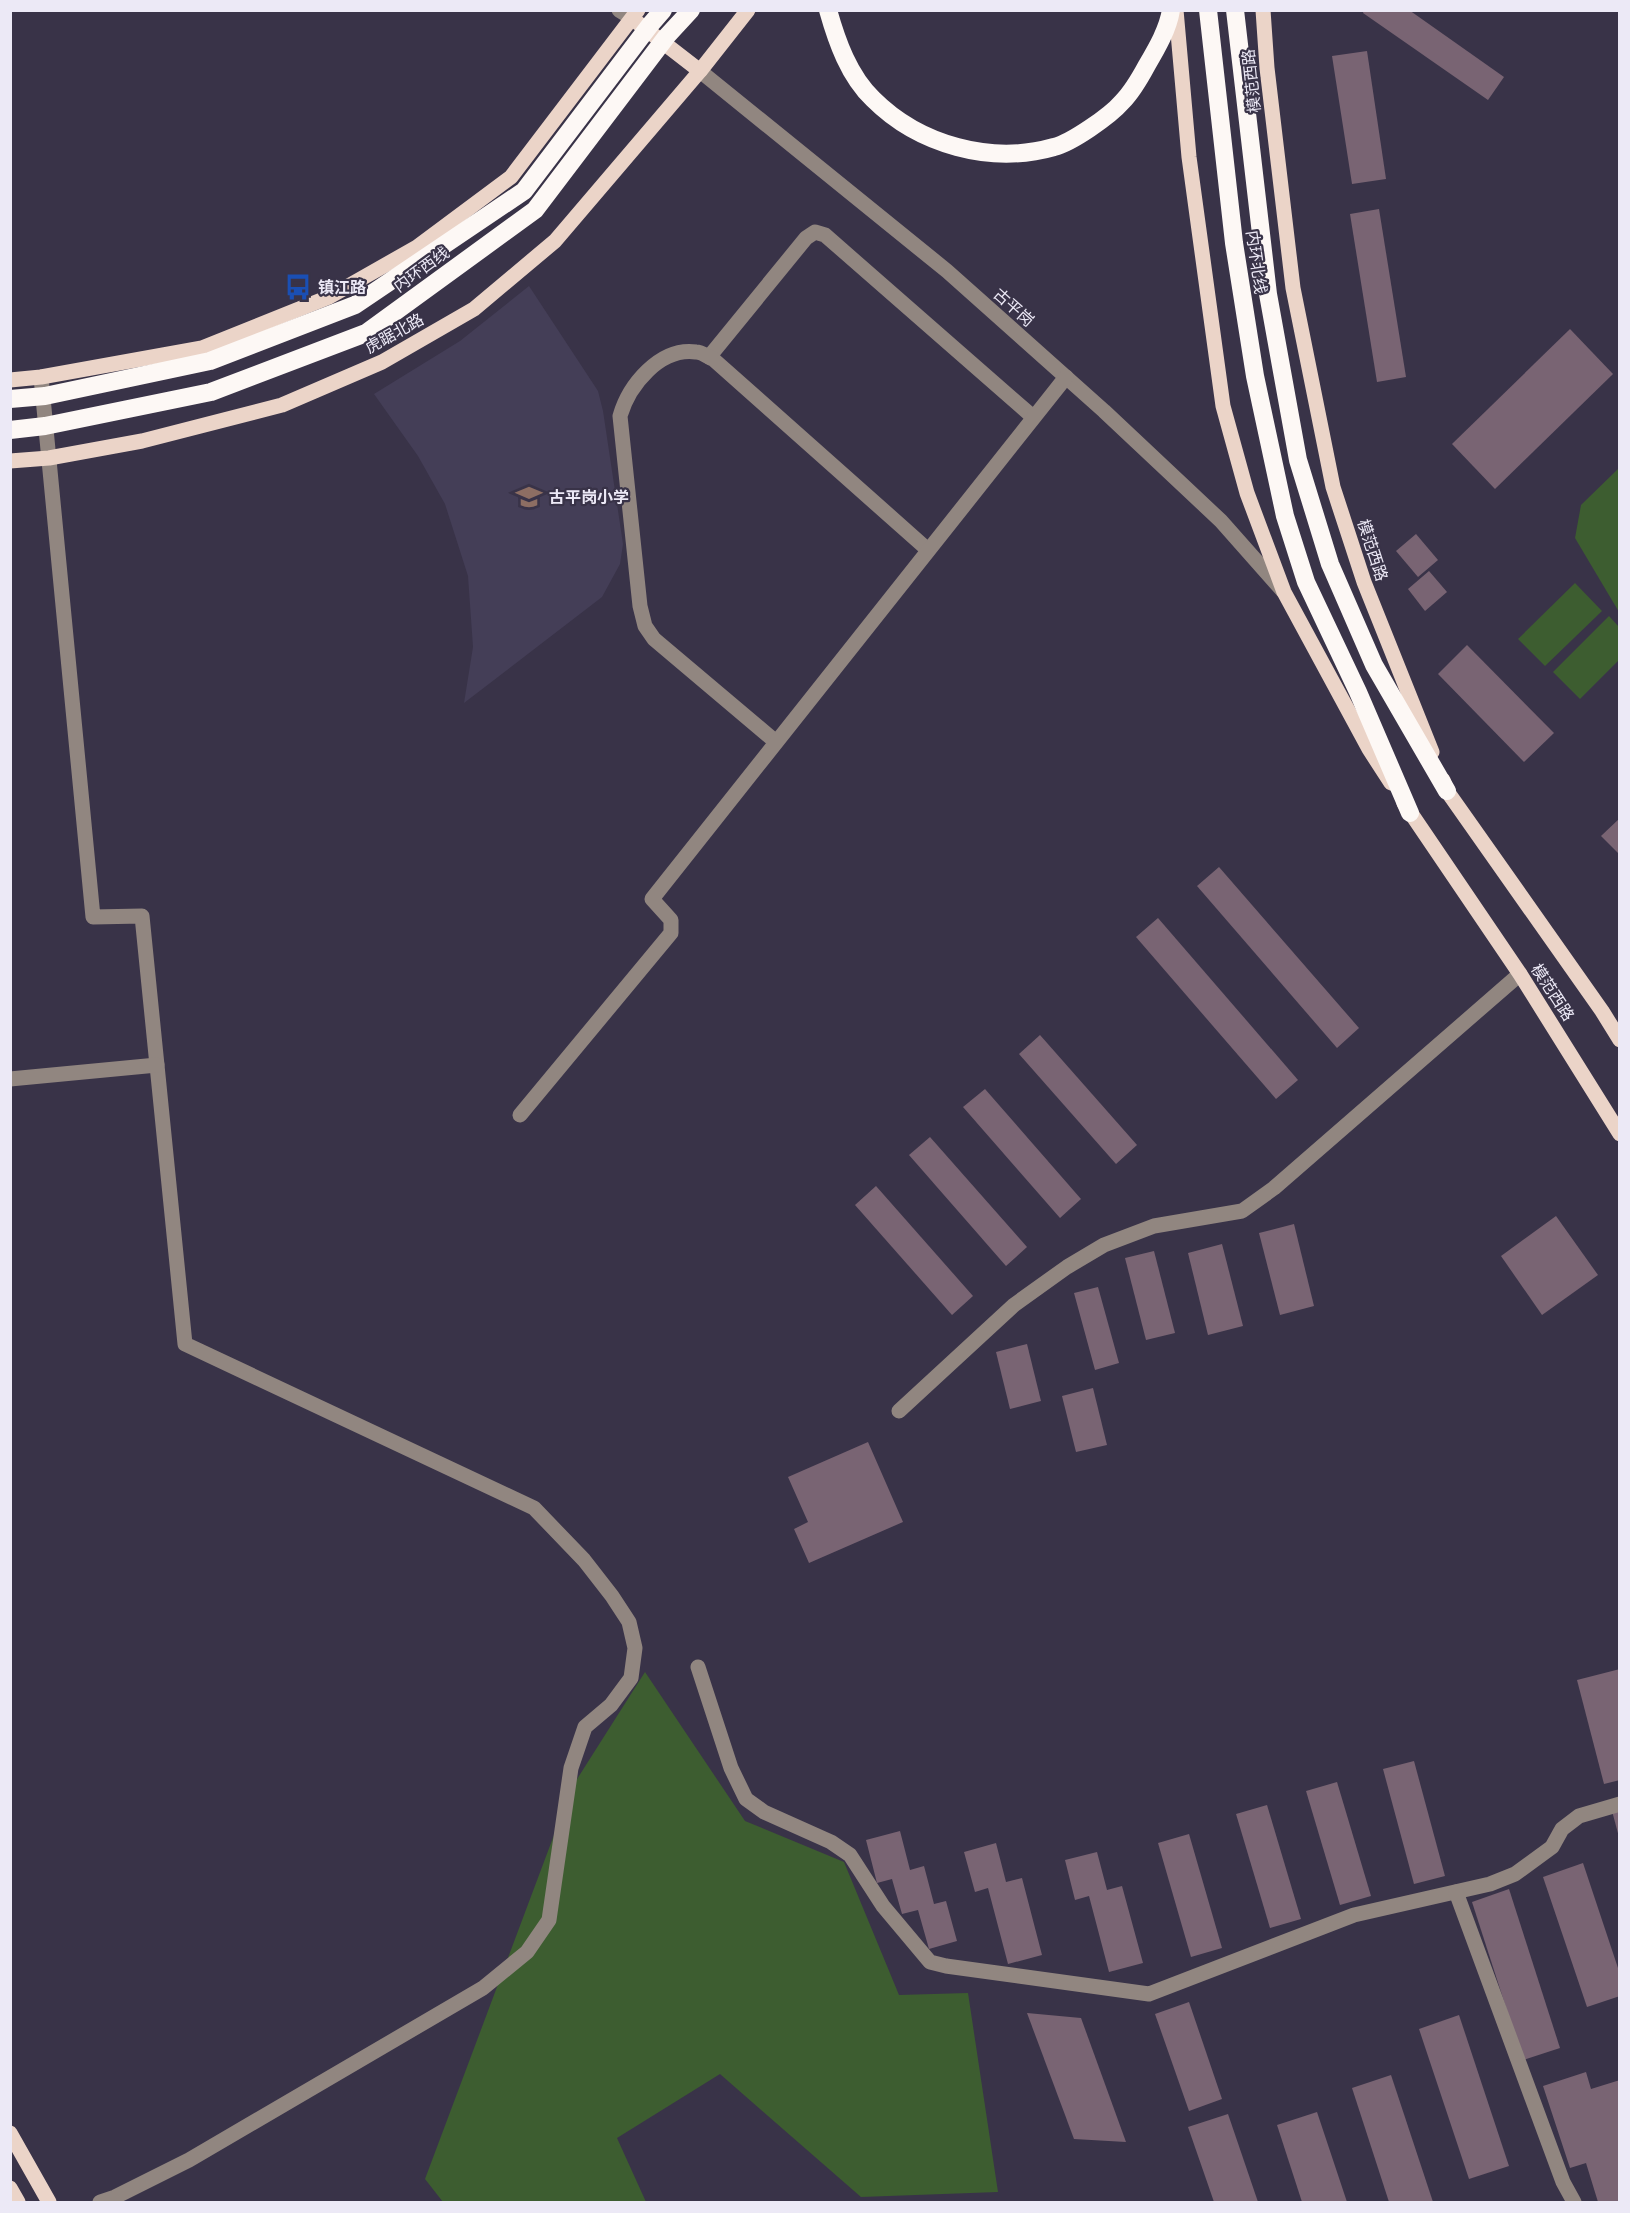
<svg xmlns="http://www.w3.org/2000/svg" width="1630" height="2213" font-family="Inter,'Noto Sans SC',sans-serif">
<rect width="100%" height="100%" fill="#393348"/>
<path fill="#443e57" d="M529 286 598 391 603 411 623 544 620 564 602 597 464 703 473 647 468 576 445 504 418 456 374 394 460 341Z"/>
<g fill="#3d5d30">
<path d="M1619 468V612L1575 538 1581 505Z"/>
<path d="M1575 583 1602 611 1545 666 1518 639Z"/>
<path d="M1609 616 1619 627V660L1580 699 1553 672Z"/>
<path d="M645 1672 745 1821 844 1862 899 1995 968 1993 998 2192 861 2197 720 2074 617 2138 646 2202H443L425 2179 572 1787Z"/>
</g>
<g fill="#796473">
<path d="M1364 10H1409L1504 77 1488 100 1363 13Z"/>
<path d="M1367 51 1386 179 1352 184 1332 56Z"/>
<path d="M1379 209 1406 377 1377 382 1350 214Z"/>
<path d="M1570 329 1613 374 1495 489 1452 444Z"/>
<path d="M1416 534 1438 560 1418 577 1396 551Z"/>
<path d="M1429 571 1447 592 1425 611 1408 589Z"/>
<path d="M1467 645 1554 733 1524 762 1438 674Z"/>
<path d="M1620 818V855L1601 836Z"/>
<path d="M1219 867 1359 1028 1337 1048 1197 886Z"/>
<path d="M1158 918 1298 1080 1276 1099 1136 937Z"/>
<path d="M1040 1035 1137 1145 1116 1164 1019 1054Z"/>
<path d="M985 1089 1081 1199 1060 1218 963 1107Z"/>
<path d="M930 1137 1027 1247 1006 1266 909 1155Z"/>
<path d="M876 1186 973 1296 952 1315 855 1205Z"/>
<path d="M1556 1216 1598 1275 1542 1315 1501 1256Z"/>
<path d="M1294 1224 1314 1306 1280 1315 1259 1233Z"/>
<path d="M1222 1244 1243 1326 1208 1335 1188 1253Z"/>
<path d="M1154 1251 1175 1333 1146 1340 1125 1258Z"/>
<path d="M1098 1287 1119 1363 1095 1370 1074 1293Z"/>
<path d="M1027 1344 1041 1401 1010 1409 996 1352Z"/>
<path d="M1093 1388 1107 1445 1076 1452 1062 1396Z"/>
<path d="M868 1442 903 1522 809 1563 794 1529 808 1522 788 1477Z"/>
<path d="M1620 1669V1780L1604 1784 1577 1680Z"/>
<path d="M1414 1761 1445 1876 1414 1884 1383 1769Z"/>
<path d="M1337 1782 1371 1896 1340 1905 1306 1791Z"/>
<path d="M1267 1805 1301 1919 1270 1928 1236 1814Z"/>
<path d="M1620 1809V1837H1619L1612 1811Z"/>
<path d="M900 1831 910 1870 924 1866 934 1904 946 1901 957 1941 929 1949 918 1910 902 1914 892 1879 877 1883 866 1840Z"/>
<path d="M1189 1834 1222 1948 1191 1957 1158 1843Z"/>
<path d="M996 1843 1006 1882 1022 1878 1042 1955 1008 1964 988 1888 975 1892 964 1852Z"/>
<path d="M1097 1852 1107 1890 1122 1886 1143 1963 1109 1972 1089 1896 1075 1900 1065 1860Z"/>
<path d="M1583 1863 1620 1974V1996L1587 2007 1543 1877Z"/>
<path d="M1509 1889 1560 2048 1523 2060 1472 1902Z"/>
<path d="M1189 2002 1222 2099 1189 2111 1155 2014Z"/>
<path d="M1027 2013 1081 2018 1126 2142 1074 2139Z"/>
<path d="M1459 2015 1509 2166 1469 2179 1419 2029Z"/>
<path d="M1586 2072 1591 2089 1620 2080V2202H1598L1586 2163 1570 2168 1543 2086Z"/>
<path d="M1391 2075 1433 2202H1389L1352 2088Z"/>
<path d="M1317 2112 1347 2202H1302L1277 2125Z"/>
<path d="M1228 2114 1258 2202H1214L1188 2127Z"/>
</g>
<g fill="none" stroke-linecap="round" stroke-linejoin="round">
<g stroke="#918680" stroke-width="15">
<path d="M619 10 632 18"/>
<path d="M700 71 947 271 1104 411 1221 521 1283 591"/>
<path d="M709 357 806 238 815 232 825 235 1033 417"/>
<path d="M41 377 93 917 142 916 185 1344 534 1508 584 1560 612 1596 629 1622 635 1648 631 1678 611 1705 585 1727 571 1768 549 1920 527 1952 483 1988 189 2160 115 2197 100 2202"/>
<path d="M776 742 654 639 645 626 640 606 620 416C629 385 660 347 696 352 702 352 708 357 713 359L928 550"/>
<path d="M10 1079 157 1065"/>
<path d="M520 1115 671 933V920L652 899 1066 377"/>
<path d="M899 1411 1014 1305 1067 1267 1104 1245 1154 1226 1242 1211 1274 1188 1520 974"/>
<path d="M698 1667 731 1768 746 1799 764 1812 831 1842 850 1855 883 1906 930 1962 946 1966 1149 1994 1354 1915 1490 1884 1515 1874 1552 1847 1562 1829 1579 1816 1620 1804"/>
<path d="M1456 1892 1563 2182 1574 2202"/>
</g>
<g stroke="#ebd4c8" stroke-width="15">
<path d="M1176 10 1189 157 1223 406 1247 493 1284 592 1369 749 1391 783"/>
<path d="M1263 10 1267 68 1293 288 1333 487 1364 582 1432 752"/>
<path d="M638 23 700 71"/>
<path d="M10 380 41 377 202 348 329 297 417 247 511 177 638 10"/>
<path d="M10 461 49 458 142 441 282 405 382 362 474 309 555 241 700 71 748 10"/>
<path d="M1443 780 1447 791 1602 1011 1620 1040"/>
<path d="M1404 803 1520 974 1620 1134"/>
<path d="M10 2133 49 2202"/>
<path d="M10 2188 18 2202"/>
</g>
<g stroke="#fdf8f5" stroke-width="18">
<path d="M828 10C837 42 849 76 873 99 919 145 991 165 1054 147 1071 143 1110 116 1122 102 1132 92 1140 78 1147 65 1157 48 1168 29 1171 10"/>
<path d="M1208 10 1234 243 1255 376 1285 516 1306 582 1358 692 1410 813"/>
<path d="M1235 10 1268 294 1298 460 1330 564 1374 665 1447 791"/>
</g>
<g stroke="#fdf8f5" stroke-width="18">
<path d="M10 399 45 396 210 361 355 305 524 191 650 25 663 10"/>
<path d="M10 430 45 426 211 392 366 333 535 210 667 36 691 10"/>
</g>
</g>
<defs>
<g id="bus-bare" transform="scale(2.07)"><path d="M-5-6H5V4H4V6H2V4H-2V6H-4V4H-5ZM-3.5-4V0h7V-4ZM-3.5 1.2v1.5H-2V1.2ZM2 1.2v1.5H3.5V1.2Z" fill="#1a4fb4" stroke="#393348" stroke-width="2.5" paint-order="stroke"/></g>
<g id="school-bare" transform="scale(2.07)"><path d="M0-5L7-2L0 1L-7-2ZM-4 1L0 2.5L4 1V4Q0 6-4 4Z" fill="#8d6e63" stroke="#393348" stroke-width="2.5" paint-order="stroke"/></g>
</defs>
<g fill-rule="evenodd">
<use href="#bus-bare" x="298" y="287"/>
<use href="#school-bare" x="529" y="497"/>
</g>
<g text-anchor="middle" stroke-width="4.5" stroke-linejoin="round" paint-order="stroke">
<g font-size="16" fill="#ece9f6" stroke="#393348">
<text transform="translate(1251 81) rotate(-96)" y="6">模范西路</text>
<text transform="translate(1257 262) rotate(82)" y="6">内环北线</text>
<text transform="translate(421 269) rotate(-36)" y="6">内环西线</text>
<text transform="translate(1014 307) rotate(42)" y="6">古平岗</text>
<text transform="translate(394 333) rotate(-29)" y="6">虎踞北路</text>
<text transform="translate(1373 550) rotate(72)" y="6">模范西路</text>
<text transform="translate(1553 992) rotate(57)" y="6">模范西路</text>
</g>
<g font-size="16" font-weight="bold" fill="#ece9f6" stroke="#393348" text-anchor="start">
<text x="318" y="293">镇江路</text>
<text x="549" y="503">古平岗小学</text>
</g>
</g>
<rect width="1630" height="2213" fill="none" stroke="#ece9f6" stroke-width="24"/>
</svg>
